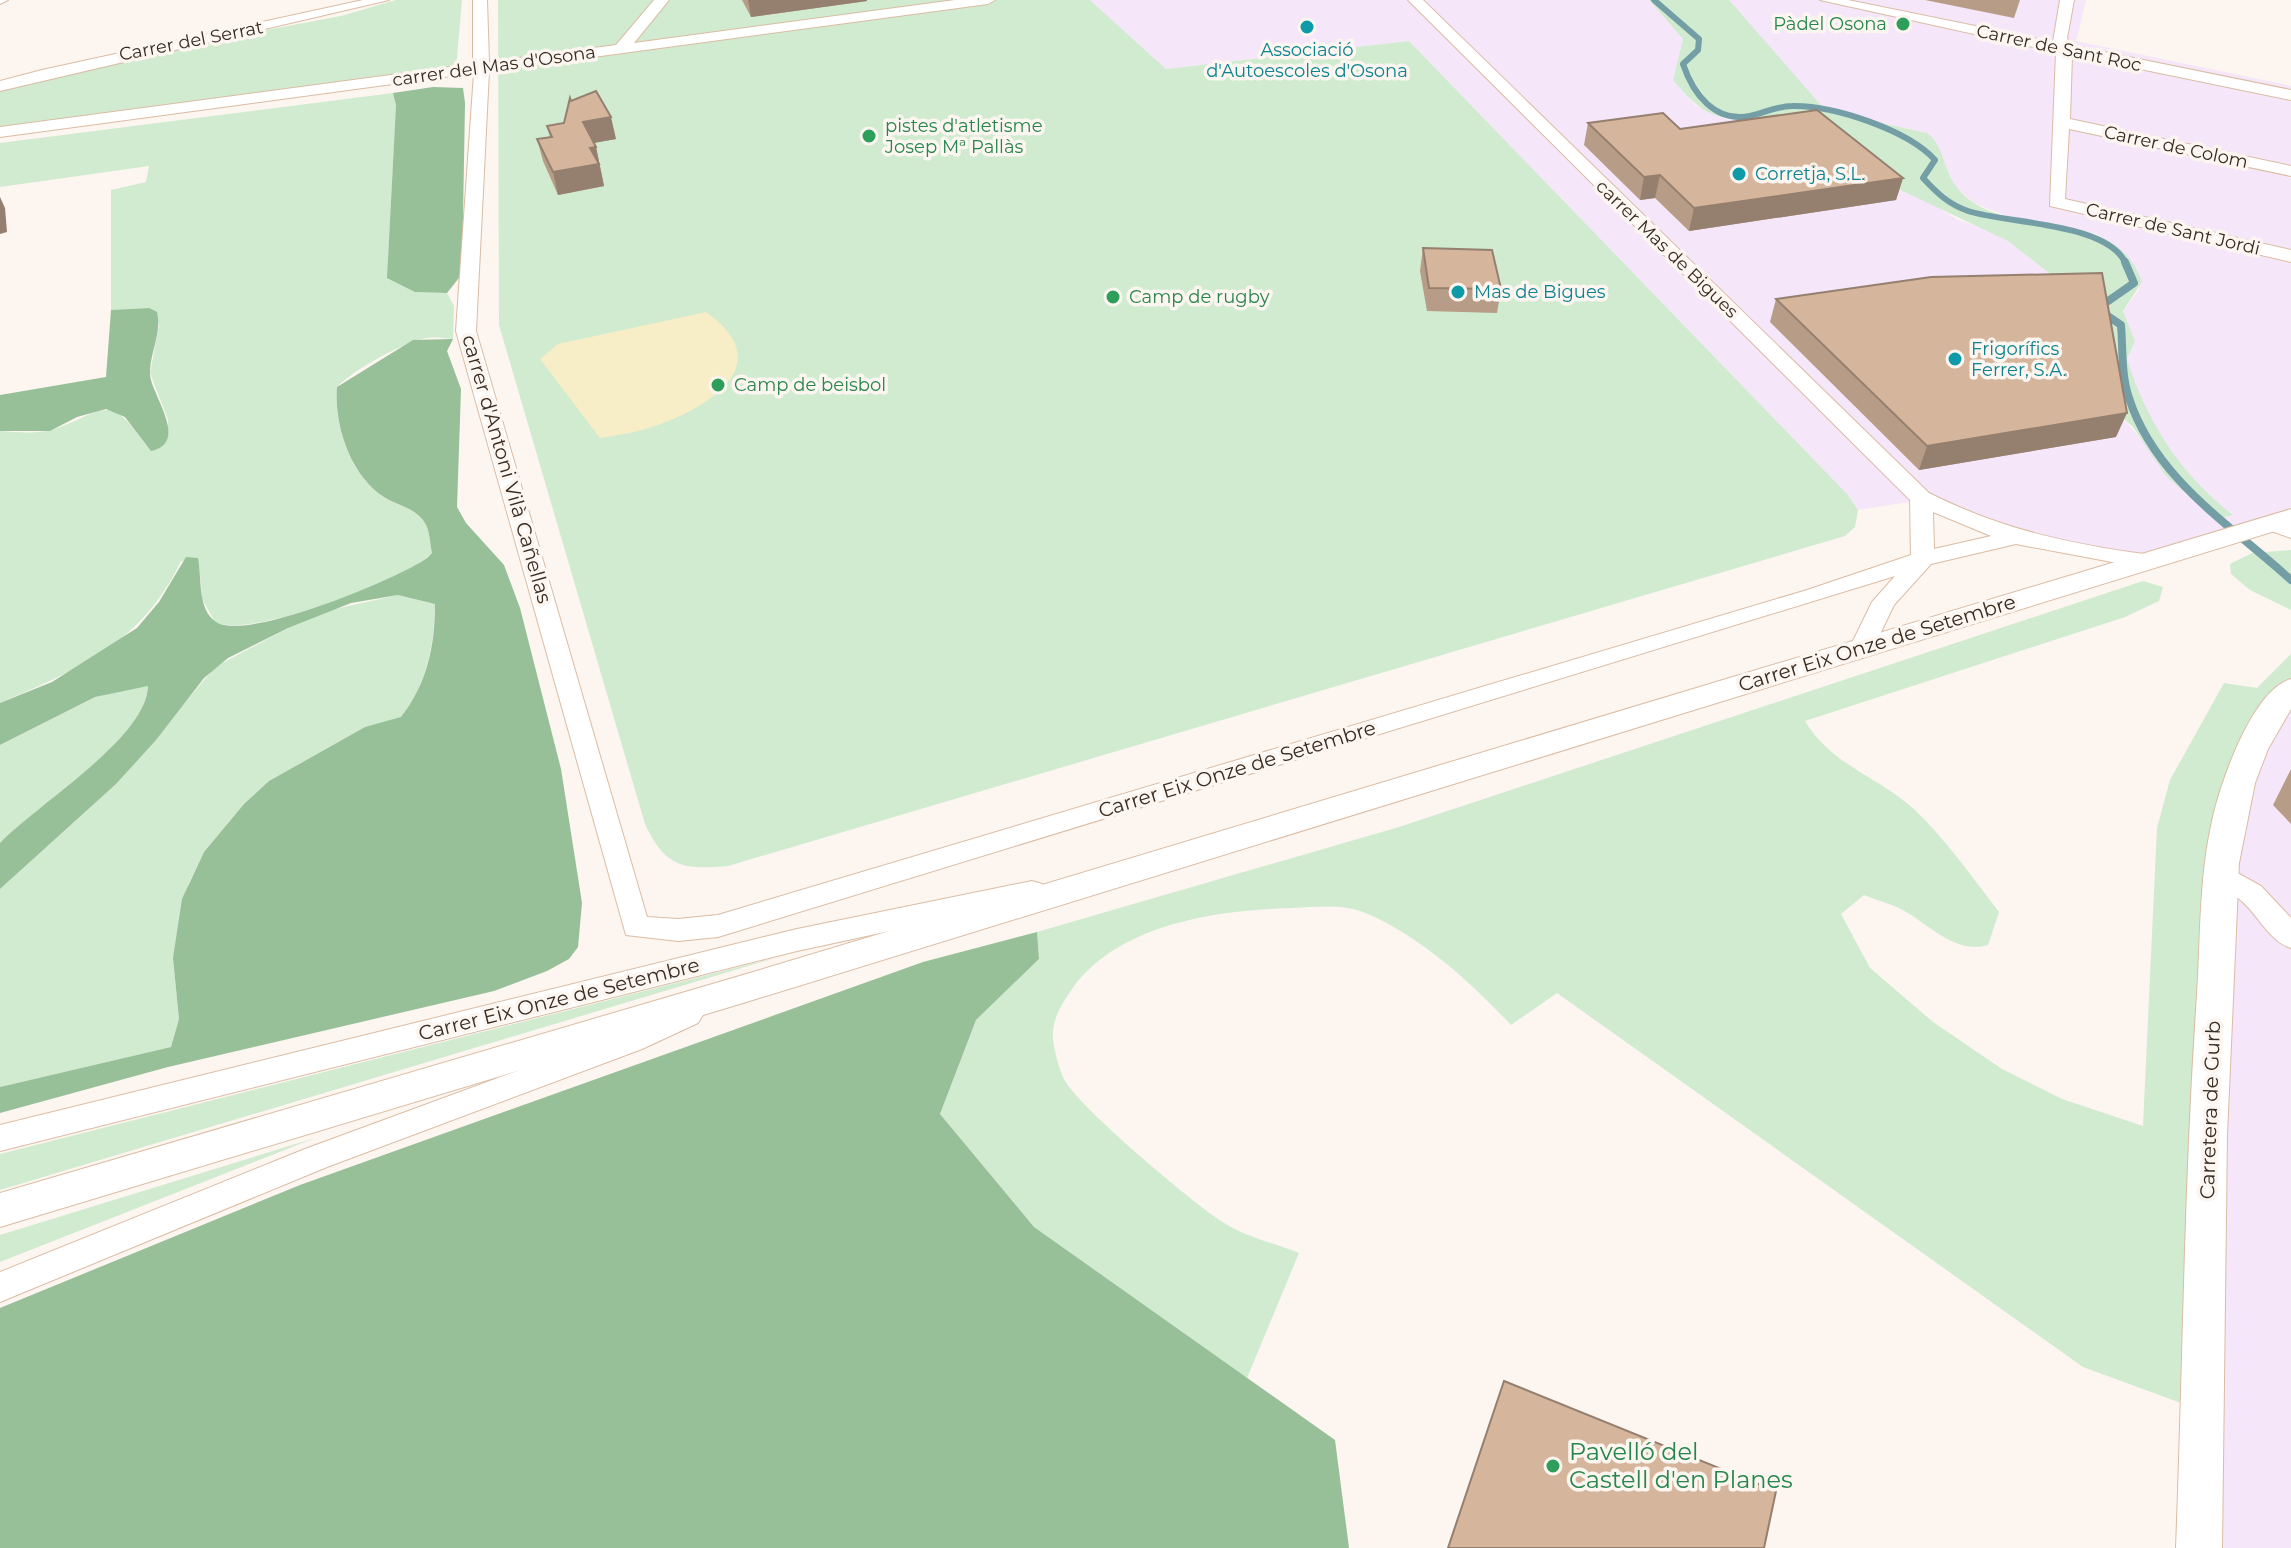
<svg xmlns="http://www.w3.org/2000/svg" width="2291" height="1548" font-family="Montserrat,sans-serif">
<rect width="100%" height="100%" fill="#fcf5f0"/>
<g fill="#f5e6fa">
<path d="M1090 0H1649L1683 39 1673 80 1695 105 1725 119 1753 120 1930 202 1958 220 1984 228 2008 241 2053 276 2116 412 2216 519 2232 514 2203 492 2173 455 2141 405 2127 359 2135 341 2123 311 2139 290 2138 272 2133 265 2097 234 2007 216 1974 203 1953 185 1936 142 1927 133 1826 111 1696 60 1666 0H2086L2076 41 2291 86V512L2140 554 2079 547 1991 523 1939 497 1858 510 1848 495 1409 41 1166 69Z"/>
<path d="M2291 705V1548H2207L2223 970 2254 771Z"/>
</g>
<g fill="#d0ebd0">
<path d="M396 0H462L456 69 0 127V91L176 47 341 16Z"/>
<path d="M498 0H1090L1166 69 1409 41 1848 495 1858 510 1855 527 1845 536 728 866C683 870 665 867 645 824L499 325Z"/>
<path d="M1649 0H1729L1826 111 1927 133C1951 150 1937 185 1983 208 2035 234 2118 212 2142 282L2123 311 2135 341 2127 359C2147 422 2180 474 2233 515L2215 519 2166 476 2133 427 2116 412 2053 276 2008 241 1753 120C1712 120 1699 111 1673 80L1683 39Z"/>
<path d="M393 93 396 105 388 261 415 292 447 293 454 306 453 339C445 338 435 337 427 338 404 342 354 369 337 387 334 426 350 475 384 497 398 506 416 507 425 523 430 531 430 544 432 553 419 564 405 574 390 581 359 595 243 637 215 622L202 599 199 562 181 561C141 644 80 668 0 703V431C15 432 37 434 51 430 103 414 107 388 146 445L168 428V420L150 373 159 325 149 308 111 310V190L146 182 149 166 0 187V143Z"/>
<path d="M2291 550V610L2250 590 2231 574 2230 564 2252 553Z"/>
<path d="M2143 581 2163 587 2159 601 2125 617 1805 721C1831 765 1879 777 1915 810 1946 840 1973 878 1999 912L1988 945C1953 955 1928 922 1899 908 1888 903 1876 900 1864 895L1841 914 1870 968 1933 1022 2002 1069 2062 1099 2143 1126 2157 828 2170 780 2224 683 2257 688 2291 654V705L2254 771 2223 970 2211 1414 2083 1367 1557 993 1511 1025C1472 983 1421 937 1368 914 1344 903 1317 907 1291 908 1217 910 1118 924 1072 989 1063 1003 1054 1015 1053 1032 1052 1044 1059 1069 1064 1079 1077 1106 1192 1202 1221 1221 1242 1236 1274 1243 1299 1253L1247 1378 1034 1227 940 1114 976 1020 1039 959 1037 932 1399 827Z"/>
<path d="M398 595 435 604C434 646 427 684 401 718L365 727 269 781 244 804 204 852 189 883 173 958 179 1019 171 1047 0 1087V889L116 784 215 667 288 628 335 609Z"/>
<path d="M148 685C147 742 38 803 0 843V745L95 697Z"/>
<path d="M775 958 0 1190V1154Z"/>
<path d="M315 1138 0 1262V1235Z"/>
</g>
<g fill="#97bf98">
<path d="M433 87 463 88 465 103 462 274 447 293 415 292 387 278 396 105 393 93Z"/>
<path d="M149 308 157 312C162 334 149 354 150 375 152 396 190 443 151 451L125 417 106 409 77 417 50 431H0V395L106 377 111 310Z"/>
<path d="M453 339 447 351 461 389 457 507 466 523 504 565 520 608 561 769 582 903 578 947 569 959 547 971 494 991 168 1067 0 1113V1087L171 1047 179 1019 173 958 182 899 204 852 244 804 269 781 365 727 401 717C427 684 435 646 435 604L398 595 351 603 288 628 228 658 204 678 156 740 116 784 0 889V843C36 805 147 738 148 686L95 697 0 745V703L52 682 137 628 159 602 186 557 198 558C202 578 197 609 216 622 246 642 398 579 427 558L432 553C430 544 430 531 425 523 415 507 398 506 384 497 350 475 334 425 337 387L413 340Z"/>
<path d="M1037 932 1039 959 976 1020 940 1114 1034 1227 1335 1440 1349 1548H0V1308L300 1185 923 962Z"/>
</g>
<path fill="#f7edc7" d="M706 312C782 365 705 410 649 428 634 433 616 435 600 438L540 359 558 344Z"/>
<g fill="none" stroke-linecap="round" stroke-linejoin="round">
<path stroke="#739ea5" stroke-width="6" d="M1654 0 1699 39 1698 50 1683 64C1693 94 1715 123 1750 116 1764 113 1777 106 1792 106 1833 105 1908 130 1935 160L1923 178C1937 193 1948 204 1968 211 2007 224 2108 222 2126 264"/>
<path stroke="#739ea5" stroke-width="8" d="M2125 262 2134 283 2101 306 2105 314 2121 325C2123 349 2121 375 2129 398 2155 479 2232 526 2291 580"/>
<g stroke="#dbbca3" stroke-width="2">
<g id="minor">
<path d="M0 0H8L0 4Z"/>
<path d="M363 0H389L0 91V81L42 70Z"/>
<path d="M473 0H487L489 62 616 45 654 0H669L634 43 955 0H995L988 4 489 71 476 331 647 917 678 919 718 915 1807 590 1911 555 1910 500 1408 0H1423L1929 493C1998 528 2068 544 2144 554L2155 561 2144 568 2016 544 1931 564 1894 605 1871 653 1862 655 1850 647 1872 602 1895 576 718 937 678 941 626 935 456 331 474 73 0 137V127L473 64ZM1933 512 1991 536 1934 549Z"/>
<path d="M1820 0H1848L2053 42 2060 0H2074L2067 38 2070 45 2291 90V100L2072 55 2070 119 2291 166V176L2069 129 2065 199 2291 250V262L2050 206 2056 52Z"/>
<path d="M2271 516 2291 523V538L2263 528 2260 523Z"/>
<path d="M2221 864 2261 886 2291 918V948C2268 941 2257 912 2238 898 2227 890 2214 886 2207 874L2211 867Z"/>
<path d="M1032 881 1042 884 1046 891 1042 898 797 951 0 1151V1125L797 929Z"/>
<path d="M688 1003 698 1007 703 1015 698 1023 642 1049 327 1167 0 1302V1272L305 1149 620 1033Z"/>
</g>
</g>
<g stroke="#dbbca3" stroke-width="2">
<g id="tertiary">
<path d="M2291 509V526L743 1003 0 1227V1193L743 975Z"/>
<path d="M2291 679V709L2268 749 2255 783 2239 863 2227 1135 2222 1548H2176C2183 1369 2184 1189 2196 1010 2201 946 2198 879 2213 817 2221 781 2253 689 2291 679Z"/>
</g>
</g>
<use href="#minor" fill="#fff" fill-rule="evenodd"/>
<use href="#tertiary" fill="#fff" fill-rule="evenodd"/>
</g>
<g fill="#b79d87">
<path d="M742 0H867V1L751 17Z"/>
<path d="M1925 0H2020L2014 18Z"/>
<path d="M564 123 616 139 594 143 596 147 604 186 558 195 543 161 537 139 550 137 547 126Z"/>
<path d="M1588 123 1680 129 1903 178 1896 200 1689 231 1655 198 1640 200 1584 145Z"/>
<path d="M1423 248 1501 289 1497 313 1427 311 1420 271Z"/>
<path d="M1776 299 2116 437 1919 470 1770 322Z"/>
<path d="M2291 769V824L2273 805Z"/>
</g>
<g fill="#957f6e">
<path d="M748 0H867V1L751 17Z"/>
<path d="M611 117 616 139 587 144 583 122Z"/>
<path d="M596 147 604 186 558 195 553 172 590 148Z"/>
<path d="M1660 175 1655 198 1640 200 1644 177Z"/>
<path d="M1903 178 1896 200 1689 231 1694 208Z"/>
<path d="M0 197 5 208 7 232 0 234Z"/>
<path d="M2127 413 2116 437 1919 470 1927 446Z"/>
</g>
<g fill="#d5b69d" stroke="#957f6e" stroke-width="2">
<path d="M596 91 611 117 583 122 596 147 590 148 599 164 553 172 537 139 552 137 547 126 564 123 570 98 571 101Z"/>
<path d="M1817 110 1903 178 1694 208 1660 175 1644 177 1588 123 1663 113 1680 129Z"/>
<path d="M1423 248 1492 250 1501 289 1429 288Z"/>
<path d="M2102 273 2127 413 1927 446 1776 299 1931 277Z"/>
<path d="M1504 1381 1776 1491 1764 1548H1448Z"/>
</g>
<g fill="#2e9e5b" stroke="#fcf5f0" stroke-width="3">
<circle cx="1903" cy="24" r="8"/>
<circle cx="869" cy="136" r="8"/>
<circle cx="1113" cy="297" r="8"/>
<circle cx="718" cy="385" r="8"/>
<circle cx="1553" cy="1466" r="8"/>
</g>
<g fill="#0f9aa8" stroke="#fcf5f0" stroke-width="3">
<circle cx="1307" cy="27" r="8"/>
<circle cx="1739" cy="174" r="8"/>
<circle cx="1458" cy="292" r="8"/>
<circle cx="1955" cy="359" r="8"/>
</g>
<g text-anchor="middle" stroke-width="7" stroke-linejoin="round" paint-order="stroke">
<g font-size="18" fill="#27864d" stroke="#fcf5f0" text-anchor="start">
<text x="1887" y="30" text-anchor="end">Pàdel Osona</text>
<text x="885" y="132">pistes d'atletisme<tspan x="885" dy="21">Josep Mª Pallàs</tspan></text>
<text x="1129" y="303">Camp de rugby</text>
<text x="734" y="391">Camp de beisbol</text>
</g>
<g font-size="18" fill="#372b22" stroke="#fcf5f0">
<text transform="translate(191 41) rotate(-11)" y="6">Carrer del Serrat</text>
<text transform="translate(2059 48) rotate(12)" y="6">Carrer de Sant Roc</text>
<text transform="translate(494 66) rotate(-8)" y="6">carrer del Mas d'Osona</text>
<text transform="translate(2176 147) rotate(12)" y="6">Carrer de Colom</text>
<text transform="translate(2173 229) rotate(13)" y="6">Carrer de Sant Jordi</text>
<text transform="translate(1667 249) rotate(44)" y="6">carrer Mas de Bigues</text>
</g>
<g font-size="18" fill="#0d838f" stroke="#fcf5f0" text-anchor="start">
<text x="1307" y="56" text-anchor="middle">Associació<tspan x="1307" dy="21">d'Autoescoles d'Osona</tspan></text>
<text x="1755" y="180">Corretja, S.L.</text>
<text x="1474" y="298">Mas de Bigues</text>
<text x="1971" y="355">Frigorífics<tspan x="1971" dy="21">Ferrer, S.A.</tspan></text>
</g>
<g font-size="20" fill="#372b22" stroke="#fcf5f0">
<text transform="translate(507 469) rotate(74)" y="7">carrer d'Antoni Vilà Cañellas</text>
<text transform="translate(1877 643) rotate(-17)" y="7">Carrer Eix Onze de Setembre</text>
<text transform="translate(1237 769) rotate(-17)" y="7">Carrer Eix Onze de Setembre</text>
<text transform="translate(559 999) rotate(-14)" y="7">Carrer Eix Onze de Setembre</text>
<text transform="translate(2210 1110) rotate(-88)" y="7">Carretera de Gurb</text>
</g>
<g font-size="24" fill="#27864d" stroke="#fcf5f0" text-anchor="start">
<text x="1569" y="1460">Pavelló del<tspan x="1569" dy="28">Castell d'en Planes</tspan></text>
</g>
</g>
</svg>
